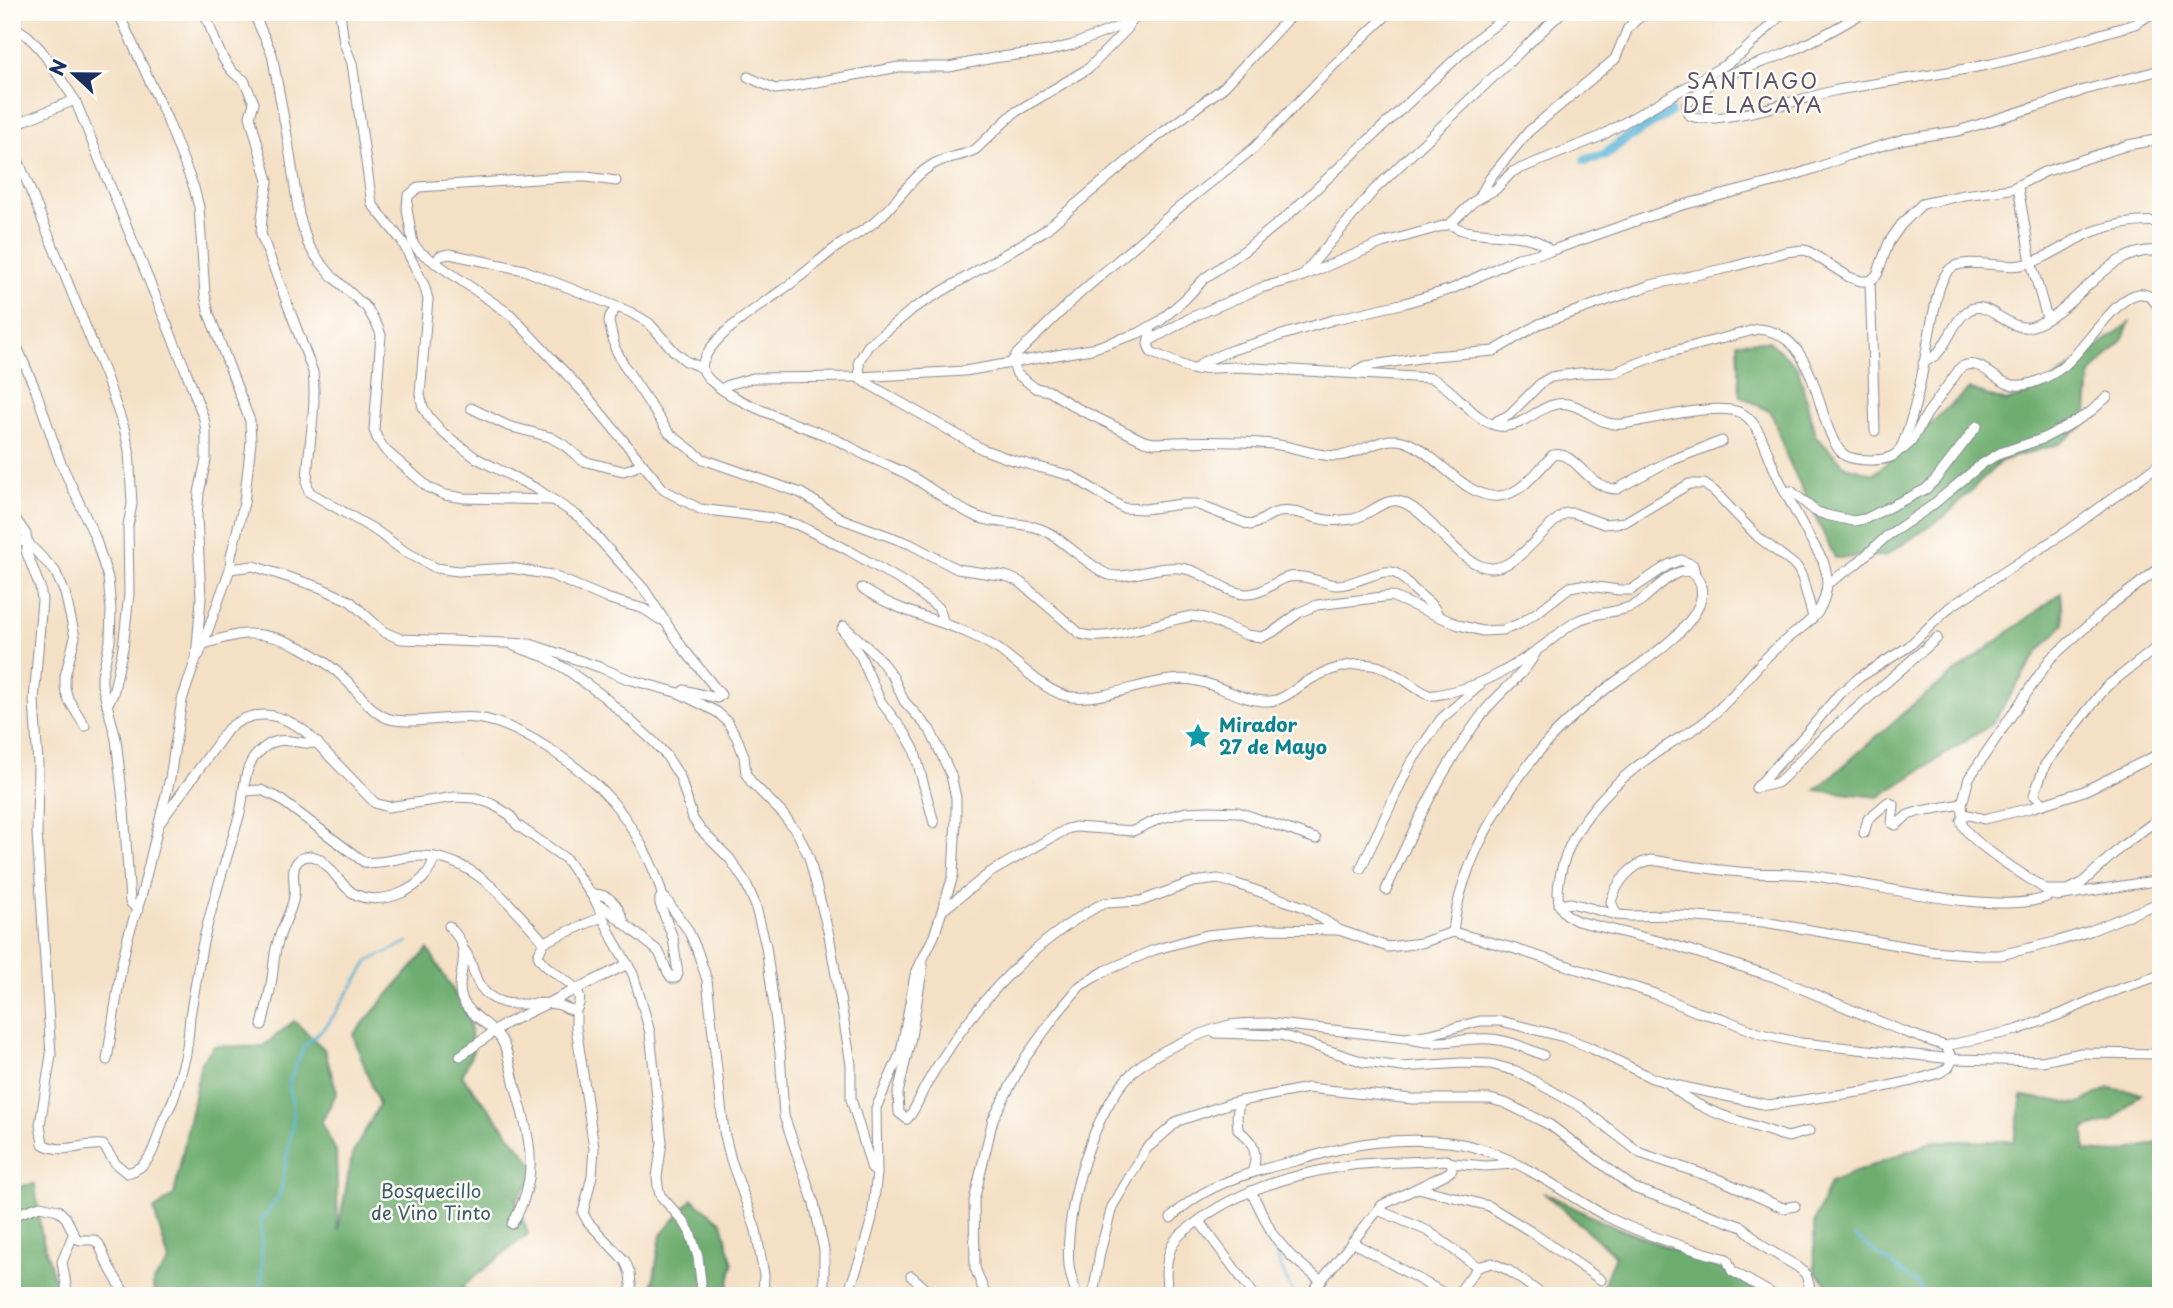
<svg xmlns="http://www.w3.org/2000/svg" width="2173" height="1308" font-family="'Playpen Sans',sans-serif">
<rect width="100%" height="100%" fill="#fdfcf7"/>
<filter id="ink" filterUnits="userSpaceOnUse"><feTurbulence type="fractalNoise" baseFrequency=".0143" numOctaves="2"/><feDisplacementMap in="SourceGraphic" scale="14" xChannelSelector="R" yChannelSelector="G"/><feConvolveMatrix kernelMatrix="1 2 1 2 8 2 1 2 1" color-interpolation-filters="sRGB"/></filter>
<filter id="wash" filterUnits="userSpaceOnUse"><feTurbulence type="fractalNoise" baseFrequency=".00686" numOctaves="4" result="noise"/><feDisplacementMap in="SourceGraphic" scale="28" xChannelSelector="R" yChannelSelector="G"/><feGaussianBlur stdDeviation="1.57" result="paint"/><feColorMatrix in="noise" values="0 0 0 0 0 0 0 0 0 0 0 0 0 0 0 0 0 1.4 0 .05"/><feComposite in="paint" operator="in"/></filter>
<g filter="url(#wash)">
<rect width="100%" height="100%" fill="#f4e0c5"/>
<g fill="#6ead6f" stroke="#446e66" stroke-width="2">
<path d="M2129 323 2123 339 2090 375 2086 424 2059 444 2001 461 1945 516 1885 556 1835 558 1787 457 1771 412 1740 396 1738 342 1769 341 1798 368 1815 435 1845 466 1874 474 1969 389 2006 402 2041 389Z"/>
<path d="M2061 593 2064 624 2038 652 1992 724 1879 797 1816 790 1916 702Z"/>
<path d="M428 949 469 1017 473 1051 462 1076 539 1171 516 1200 528 1234 462 1287 476 1296H154L153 1282 169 1261 154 1210 174 1195 201 1062 214 1046 262 1047 294 1021 324 1049 337 1092 321 1123 336 1151 338 1231 352 1155 379 1105 353 1035Z"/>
<path d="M2109 1088 2141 1093 2112 1121 2084 1129 2085 1151 2117 1153 2161 1142V1296H1842L1815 1272 1814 1223 1830 1182 1934 1141H2014L2022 1096 2078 1104Z"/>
<path d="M35 1184 41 1233 59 1296H12V1246L15 1240 16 1187Z"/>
<path d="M1543 1192 1600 1221 1716 1266 1762 1293V1296H1602L1601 1291 1615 1255Z"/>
<path d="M692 1199 722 1222 733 1264 726 1296H651L661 1235Z"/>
</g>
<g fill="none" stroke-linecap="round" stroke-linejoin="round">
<g stroke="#5ab5d8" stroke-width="2.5">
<path d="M1247 1199 1276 1255 1294 1296"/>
<path d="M1855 1237 1917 1283 1926 1296"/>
<path d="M262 1296 261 1221 280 1195 294 1117 289 1082 304 1046 328 1024 369 961 408 942"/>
</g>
<path stroke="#5ab5d8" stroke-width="10" d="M1585 160 1605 155 1621 142 1670 112"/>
</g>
</g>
<g filter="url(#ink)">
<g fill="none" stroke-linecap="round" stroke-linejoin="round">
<g stroke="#888892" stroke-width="11">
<g id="minor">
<path d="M118 12 167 119 194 188 199 207 205 294 209 314 250 421 251 442 244 503 231 556 230 569 199 655"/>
<path d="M204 12C214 34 221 70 244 80L254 103 250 116 268 181 262 217 261 234 313 372C317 411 308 445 307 483L309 492 375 530 404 551 436 568 458 571 511 568 551 575 606 598 644 609 659 619 666 621"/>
<path d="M253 12 272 54 288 141 299 215 308 244 317 258 332 276 367 308 378 327 381 335 374 430 377 438 385 450 429 488 445 495 464 498 552 500"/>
<path d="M340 12 344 43 352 63 372 204 402 241 424 285 428 299 420 394 423 407 429 417 442 432 476 458 537 489 579 517 644 589 682 647 721 695 717 698 684 690"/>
<path d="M1083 12 1125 15 1130 22 1128 28 1089 68 1014 113 976 149C963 157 946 156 932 165 910 178 897 203 877 220 866 230 851 237 838 246 819 260 801 277 782 290 759 307 713 334 703 362 693 392 809 428 830 437 843 442 855 450 867 456 880 462 893 467 905 473 928 485 948 503 971 514 996 527 1026 519 1051 534 1065 543 1098 572 1109 575 1131 580 1158 563 1186 569 1207 573 1223 592 1245 594 1263 595 1273 581 1289 577 1305 574 1320 583 1336 585 1356 586 1383 565 1397 574 1406 579 1411 588 1419 594 1426 601 1436 606 1438 616"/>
<path d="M1294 12 1224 87 1154 139 1044 231 914 308 868 346 859 361 860 379 982 449 1009 459 1072 476 1123 508 1145 509 1181 504H1196L1250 525C1261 523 1269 513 1279 512 1295 509 1311 518 1327 520 1335 521 1345 520 1353 519 1369 516 1382 499 1398 501 1427 506 1460 570 1493 568 1521 566 1543 526 1566 513H1574L1604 524 1625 522 1689 484H1704L1714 491 1758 537 1797 567 1802 577 1813 617"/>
<path d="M1864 12C1838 28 1810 43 1782 55 1749 68 1710 76 1687 104L1688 114C1707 130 1806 97 1833 91 1883 81 1935 76 1986 65 2036 55 2085 38 2135 24L2155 12"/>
<path d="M12 25 28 36 41 50 75 100 186 371 204 419 206 432V460L199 493 197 516 201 598 196 659 182 700 170 778 141 897 128 937 122 963 107 1060"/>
<path d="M748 77 775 89 784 88 899 67H949L993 58 1048 51 1072 45 1095 36 1130 22 1145 12"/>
<path d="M1706 88C1698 103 1703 109 1715 118"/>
<path d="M12 128 23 121 75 100"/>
<path d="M12 145 106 377 124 428 129 450 132 504 128 526 129 594 123 648 113 694 107 705"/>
<path d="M616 181 587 177H566L419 187 408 196 407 209 413 244 420 252 511 315 586 395 664 490 700 509 773 518 798 525 848 550 905 583 939 608 944 623"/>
<path d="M2018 187 2031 262 2047 318"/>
<path d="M1479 198 1490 178 1529 131 1615 59 1628 28 1637 19 1649 12"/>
<path d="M1450 224C1473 242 1529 225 1550 251"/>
<path d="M435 263 440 256 450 254 524 270 630 312 649 323 675 352 686 361 702 368"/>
<path d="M1303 275 1374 190 1562 12"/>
<path d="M1870 281 1875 431"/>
<path d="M617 307 610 316 609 322 615 348 625 367 669 433 703 459 801 493 842 519 910 544 957 569 1006 576 1020 582 1079 633C1103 645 1164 620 1192 616L1205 618 1247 635 1262 637 1273 632 1300 612 1317 605 1391 596 1459 625 1482 631 1503 630 1519 624 1539 611 1570 587 1581 585 1619 590H1631L1668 565 1681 560 1693 565 1695 574"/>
<path d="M12 335 36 391 60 461 95 537 108 578 111 610 110 641 102 675V685L116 739 124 810 130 902 138 910"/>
<path d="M1149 341 1192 317 1261 288 1303 276 1382 243 1450 224 1473 202 1496 189 1512 172 1599 137 1725 65 1742 53 1784 12"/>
<path d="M1012 362 1017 374 1035 388 1049 391 1075 407 1144 441 1154 443C1193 441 1234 441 1272 444 1294 446 1314 456 1336 456 1359 456 1379 435 1403 441 1435 450 1465 500 1499 496 1522 494 1538 470 1553 455 1576 450 1587 489 1617 489L1667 462 1722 441"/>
<path d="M1012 362 1016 355 1079 294 1176 210 1254 148 1335 64 1390 12"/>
<path d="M1923 363C1928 360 1934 357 1937 354 1949 341 1954 320 1969 310 1988 298 2009 334 2033 326 2080 310 2105 245 2161 251"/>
<path d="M1196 370 1203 362 1232 350 1336 319 1405 303 1452 289 1518 258 1550 251 1679 206 1777 181 1819 167 1847 156 1904 139 1958 131 2048 103 2084 90 2161 70"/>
<path d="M1356 373 1357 370 1366 366 1433 356 1494 351 1539 324 1651 285 1732 267 1786 252 1803 250 1808 251 1849 277 1861 281H1870L1877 275 1889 242 1901 225 1922 204 1964 195 2011 189 2044 172 2128 145 2161 139"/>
<path d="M722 389 728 385 753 378 859 377 965 371 1091 349 1139 333 1160 321 1185 299 1205 278 1245 250 1286 217 1480 36 1513 12"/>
<path d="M471 408 508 426 550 437 564 445 583 461 623 471 633 468 641 463"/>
<path d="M1495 425 1497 421 1509 415 1541 383 1551 377 1579 373 1616 372 1659 355 1758 329C1806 332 1814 388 1827 425 1831 435 1836 450 1846 456 1854 460 1864 460 1872 460 1880 460 1891 459 1897 453 1903 447 1905 437 1908 429 1920 394 1925 356 1932 320 1936 304 1938 282 1949 270 1961 256 2002 269 2021 265 2043 261 2063 246 2083 236 2106 225 2136 220 2161 222"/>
<path d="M1903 449 1911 442 1927 414 1961 367C1980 357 1992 379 2009 384 2025 389 2047 378 2060 369 2082 355 2118 290 2143 294 2153 296 2157 305 2161 313"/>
<path d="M1785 492 1791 491 1815 511 1826 515 1853 521 1865 519 1926 489 1936 479 1977 426"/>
<path d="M12 514 26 534 27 539 23 542 12 539"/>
<path d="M26 541 55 571 65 593 75 637 65 676V688L68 699 85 726"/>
<path d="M29 543 26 551 40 587 42 600 34 700 38 765 37 833 51 1055 40 1125 43 1144C61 1155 83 1143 103 1145L116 1164 127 1173C152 1167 155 1144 162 1124 165 1115 170 1108 173 1100 178 1087 181 1072 185 1058 188 1045 189 1030 190 1016 194 993 198 970 202 947 212 902 227 858 240 813 245 794 242 768 258 753 281 730 293 746 318 743"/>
<path d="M230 569 253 566 319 587 350 601 384 632 401 639 530 644 599 667 628 679 679 693 717 712 727 721 737 738 744 756 746 774 752 783 782 813 798 834 809 857 829 935 843 1016 851 1064V1099L872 1169 877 1173"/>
<path d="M1828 583 1854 566 1887 536 1930 507 1982 464 2000 453 2042 439 2067 426 2089 413 2107 397"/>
<path d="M862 588C904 617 956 621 998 649 1019 663 1046 694 1072 697 1111 701 1153 675 1193 680 1218 684 1243 702 1269 701 1282 701 1295 689 1306 682 1326 670 1354 660 1377 666 1395 671 1411 686 1428 695 1437 696 1445 693 1454 691 1486 684 1516 665 1543 646 1554 638 1565 628 1577 621 1595 611 1621 614 1638 603 1651 595 1683 554 1698 579 1720 617 1636 666 1611 685 1589 702 1567 720 1548 741 1503 792 1460 864 1453 932"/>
<path d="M1937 638 1818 742 1784 777 1777 783 1756 788 1806 734 1839 694 1860 677 1908 647 1950 607 2069 530 2161 463"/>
<path d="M204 644C217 640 231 635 245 634 283 632 322 656 348 682 360 694 371 712 387 718 409 726 451 715 477 718 519 723 583 768 611 800 632 824 656 867 663 898"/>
<path d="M514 646 545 657 566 669 603 696 653 741 666 755 680 777 693 819 700 829 730 859 746 883 755 904 766 946 780 1052 784 1116 814 1203 824 1250V1296"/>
<path d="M2161 753 2084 791 2031 808 1984 819 1965 814 1961 821C1965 841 2033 880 2052 894L2057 896 2161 880"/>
<path d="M244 791 261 790 277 797 364 862C383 865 403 855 423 856 476 857 512 907 544 942"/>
<path d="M2044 804 2034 795 2045 765 2106 687 2161 644"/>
<path d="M1963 815 1962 804 1969 778 2050 659 2111 605 2161 567"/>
<path d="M159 824 228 729C254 707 280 713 306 732L375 803 388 807 455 797 476 798 492 804 510 815 517 825 566 859 595 900 613 939 633 974 645 1014 650 1033 662 1142 657 1177 658 1186 660 1195 684 1222 690 1232 698 1257 701 1282 699 1296"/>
<path d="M1864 833 1868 819 1888 802 1894 805 1892 823 1896 825 1908 815 1921 811 1962 804"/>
<path d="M1361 868 1410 764 1441 719 1480 685"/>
<path d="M1386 890C1414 827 1442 767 1484 712 1500 691 1524 676 1536 652"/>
<path d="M2048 890H2068L2082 883 2122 846 2161 817"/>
<path d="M592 894C611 894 618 905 624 922"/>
<path d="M598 905 604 907 658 951C664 959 665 972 672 978H676L678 974 673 938 660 904V899L665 898 688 930 697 950 707 980 724 1132 731 1160 756 1230 764 1275 763 1296"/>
<path d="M1559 905 1571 903 1617 915 1631 916 1670 915 1764 922 1932 951 1980 955H2000L2055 942 2090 931 2161 902"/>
<path d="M943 910 991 872 1067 829 1075 827 1133 831 1159 819 1186 812 1210 811 1238 812 1316 839"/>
<path d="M1617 915 1611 902C1616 883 1631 864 1651 860 1684 865 1718 871 1752 873 1773 874 1795 873 1816 876 1865 883 2013 920 2052 894"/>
<path d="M602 917 544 942 538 955C544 975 593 984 576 1010V1027L594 1148 592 1176 583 1213 588 1222 625 1261 630 1273 632 1296"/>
<path d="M449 926C453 931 459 937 461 943 469 962 454 983 463 1001 471 1017 491 1024 501 1039 509 1052 511 1071 515 1085 529 1137 542 1174 512 1224"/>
<path d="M465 951C472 961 473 975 480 986 499 1014 530 1000 556 1004 564 1005 567 1011 576 1010"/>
<path d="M921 962 923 965 911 1037 898 1093 899 1113 907 1119C916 1110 919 1098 925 1087 930 1077 936 1068 942 1059 981 997 1034 942 1098 906L1105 903 1141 901 1193 882 1218 879 1231 882 1304 907 1339 930 1388 947 1421 943 1453 932 1512 948 1655 994 1697 1012 1721 1018 1761 1034 1801 1043 1953 1059 2042 1061 2081 1053 2161 1054"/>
<path d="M262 1025C266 1009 270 993 272 978 274 965 274 953 278 941 282 926 292 911 294 896 296 884 289 869 299 860 305 855 313 855 319 859 333 868 339 884 353 893 379 909 429 889 434 857"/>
<path d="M1216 1033 1281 1035 1364 1062 1402 1067 1462 1063 1491 1064 1516 1071 1581 1107 1640 1153 1723 1181 1783 1208 1795 1206"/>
<path d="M1411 1039C1436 1047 1464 1037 1490 1039 1509 1040 1525 1048 1543 1055"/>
<path d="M1945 1046 2017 1030 2061 1014 2105 994 2161 975"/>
<path d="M460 1056 505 1024 628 964"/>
<path d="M1669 1084C1699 1113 1742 1121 1781 1135L1788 1137 1809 1131"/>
<path d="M1239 1101 1237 1117 1238 1130C1254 1142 1259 1153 1252 1173"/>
<path d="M1452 1163 1485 1166 1513 1164"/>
<path d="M1418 1188 1489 1206 1530 1231 1601 1280"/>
<path d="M1251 1191 1273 1235 1291 1256 1321 1281"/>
<path d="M1378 1210 1428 1231 1478 1267 1492 1263 1508 1270 1544 1296"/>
<path d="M12 1216 40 1206 58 1210 66 1218 76 1238 80 1240H94L99 1244 107 1263 126 1296"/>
<path d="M1171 1218C1202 1185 1253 1171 1295 1161 1322 1154 1351 1144 1379 1142 1399 1140 1427 1140 1448 1142 1509 1148 1555 1189 1606 1216 1640 1234 1690 1249 1727 1259L1732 1271 1776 1296"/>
<path d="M1199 1221 1255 1296"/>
<path d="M1352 1242 1449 1296"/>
<path d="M911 1276 934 1296"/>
<path d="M68 1296 62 1262 73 1235"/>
<path d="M847 1296 862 1254 872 1218 877 1173 876 1108 901 1052 915 975 934 936 953 876 956 818V798L951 775 930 730 904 701 893 677 877 656 844 626 842 629 861 657 881 702 905 733 914 749 934 823"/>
<path d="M986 1296 975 1268 974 1201 993 1119 1025 1058 1056 1015 1080 986 1105 971 1154 950 1207 935 1266 929 1339 930"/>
<path d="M1077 1296C1074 1286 1070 1275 1069 1265 1064 1210 1093 1108 1134 1071 1154 1052 1204 1031 1230 1025 1243 1023 1255 1023 1268 1023L1406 1038 1431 1034 1480 1021H1501L1564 1037 1591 1048 1652 1078 1679 1086 1768 1105 1865 1091 1912 1081 1939 1073 1948 1068 1953 1059 1945 1046 1902 1031 1774 977 1670 944 1577 921C1559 913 1556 901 1559 882 1568 822 1618 776 1668 745 1681 736 1696 730 1708 719 1733 699 1751 671 1774 650 1785 639 1811 623 1818 612 1828 595 1830 579 1823 561 1807 533 1791 506 1778 477 1768 458 1763 430 1746 416 1727 398 1648 421 1622 424 1600 427 1588 408 1568 404 1542 399 1525 430 1499 426 1474 422 1455 388 1431 378L1238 367 1191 369 1151 352 1148 344 1151 328"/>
<path d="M1093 1296 1100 1252 1112 1207 1146 1149 1178 1121 1231 1103 1308 1088 1412 1099H1490L1505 1103 1550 1125 1634 1188 1743 1227 1764 1247 1798 1267 1806 1274 1812 1296"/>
<path d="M1169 1296C1164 1279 1165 1254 1176 1239 1183 1231 1192 1226 1201 1219 1242 1189 1294 1174 1345 1166 1378 1161 1412 1163 1446 1160L1452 1163V1170L1448 1173 1382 1205 1309 1296"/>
<path d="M1456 1296 1478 1267"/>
</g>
</g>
<use href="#minor" stroke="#fff" stroke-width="9"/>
</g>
</g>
<defs>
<g id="sight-bare" transform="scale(2.1)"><path d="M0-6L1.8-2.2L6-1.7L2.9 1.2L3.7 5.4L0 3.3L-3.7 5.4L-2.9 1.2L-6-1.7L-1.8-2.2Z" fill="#0f9aa8" stroke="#fdfcf7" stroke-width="2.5" paint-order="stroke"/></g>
</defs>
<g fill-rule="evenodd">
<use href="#sight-bare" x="1198" y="736"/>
</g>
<g text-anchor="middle" stroke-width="5" stroke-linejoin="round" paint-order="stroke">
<g font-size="19" font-weight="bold" fill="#0d838f" stroke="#fdfcf7" text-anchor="start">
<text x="1219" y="732">Mirador<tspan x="1219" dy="22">27 de Mayo</tspan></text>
</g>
<g font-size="19" fill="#3c5d68" stroke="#fdfcf7">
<text x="431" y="1198">Bosquecillo<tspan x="431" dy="22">de Vino Tinto</tspan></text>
</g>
<g font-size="21" letter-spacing="2" fill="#5d536a" stroke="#fdfcf7">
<text x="1753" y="89">SANTIAGO<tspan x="1753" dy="24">DE LACAYA</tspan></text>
</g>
</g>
<rect width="2173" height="1308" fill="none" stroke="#fdfcf7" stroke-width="42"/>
<g transform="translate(74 74) rotate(292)" stroke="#fdfcf7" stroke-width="5" paint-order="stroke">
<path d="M0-5L12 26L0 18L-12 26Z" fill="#1b2f5e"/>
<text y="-10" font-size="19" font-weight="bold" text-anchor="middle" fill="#1b2f5e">N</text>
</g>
</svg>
